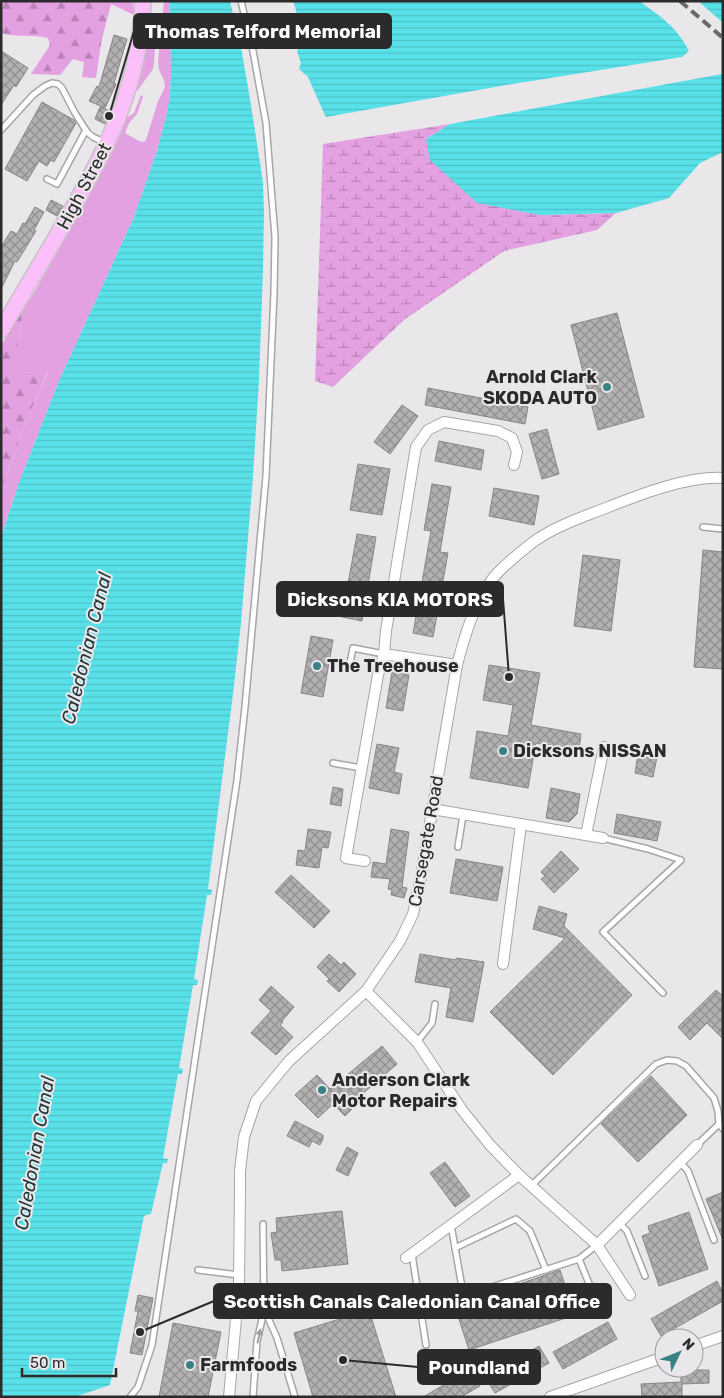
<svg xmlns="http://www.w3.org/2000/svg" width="724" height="1398" font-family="Rubik,sans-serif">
<defs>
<pattern id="forest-firs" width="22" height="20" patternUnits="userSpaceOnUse" patternTransform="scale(1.25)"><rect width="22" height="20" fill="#e4a1e2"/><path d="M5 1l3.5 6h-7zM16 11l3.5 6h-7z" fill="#b983b7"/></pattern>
<pattern id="wetland-marsh" width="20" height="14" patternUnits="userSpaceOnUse" patternTransform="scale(1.25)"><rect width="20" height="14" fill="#e4a1e2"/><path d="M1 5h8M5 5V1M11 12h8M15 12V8" fill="none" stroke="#b983b7"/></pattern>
<pattern id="water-rules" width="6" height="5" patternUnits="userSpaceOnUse" patternTransform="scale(1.25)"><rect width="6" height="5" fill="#59e1e9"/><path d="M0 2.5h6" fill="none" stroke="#4ec1c8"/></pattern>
<pattern id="building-cross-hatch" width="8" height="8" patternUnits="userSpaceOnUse" patternTransform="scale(1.25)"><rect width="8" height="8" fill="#b3b0b2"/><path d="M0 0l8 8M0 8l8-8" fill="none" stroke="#928f91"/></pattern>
</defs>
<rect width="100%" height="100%" fill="#eae7ea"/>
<g fill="#e4a1e2">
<path d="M93 1H133L134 15 111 4 107 19 100 7Z"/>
<path d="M164 1H170L171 74 170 96 167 113 157 151 134 217 59 381 20 480 1 537V491L26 422 48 372 21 373 14 376 11 370 19 338 22 316 20 315 37 288 99 177 120 135 126 118 134 113 140 97 142 95 143 97 137 114 129 123 125 133 139 141 144 142 146 140 158 101 165 87 164 80 159 70 158 62Z"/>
<path d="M150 18 156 19 157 22 154 63 153 69 138 90H135L145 52Z"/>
</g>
<g fill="url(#forest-firs)">
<path d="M1 1H93L100 7 107 19 101 44 96 78 82 77 84 62 73 59 60 75 31 74 50 45 48 38C33 34 17 38 1 33Z"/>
<path d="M20 315 22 316 19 338 12 370 15 375 21 373 48 371 26 422 1 491V345Z"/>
</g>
<path fill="url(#wetland-marsh)" d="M450 124 426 139 540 215 616 213 597 230 504 251 404 320 333 387 315 381 323 144Z"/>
<g fill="url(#water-rules)">
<path d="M170 1H230L241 47 250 99 263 182 264 212 263 270 259 380 253 476 241 623 233 694 208 889 212 890 211 895H207L194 979 198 980 197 985H193L179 1068 183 1069 182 1074H178L163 1158 168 1159 167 1163H163L151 1214 146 1215 144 1216 110 1385 75 1397H1V537L20 480 59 381 134 217 157 151 167 113 170 96 171 74Z"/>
<path d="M293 1H639C660 16 677 27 689 51L682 57 506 85 326 117 323 111 308 77 299 69 301 63 297 51 303 42 297 27 298 17Z"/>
<path d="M698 1H723V22L721 21Z"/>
<path d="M722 74 723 152 700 163 669 198 616 213 540 215 477 203 430 160 426 139 450 124Z"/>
</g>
<g fill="url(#building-cross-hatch)" stroke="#898689">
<path d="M114 35 127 39 114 83 116 84 105 108 89 101 97 86 99 87Z"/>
<path d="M1 51 28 68 16 87 14 85 1 105Z"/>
<path d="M42 102 74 120 76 123 54 162 51 160 47 166 39 161 27 181 5 169Z"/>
<path d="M100 107 110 111 105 124 95 119Z"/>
<path d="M51 200 63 206 57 216 46 210Z"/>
<path d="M35 207 44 212 34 230 36 231 17 262 15 261 1 289V247L11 231 17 234 23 223 25 224Z"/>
<path d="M617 313 644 417 598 430 571 325Z"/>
<path d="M428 388 528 407 525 424 425 405Z"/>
<path d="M402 405 418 416 390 454 374 442Z"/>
<path d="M547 429 559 474 542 479 529 434Z"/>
<path d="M439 441 484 450 481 470 435 461Z"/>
<path d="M358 464 390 469 382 515 350 510Z"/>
<path d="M432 484 451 487 440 552 448 553 433 637 413 633 431 531 424 530Z"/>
<path d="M494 488 539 496 534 525 489 516Z"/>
<path d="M357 534 376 537 362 621 342 617Z"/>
<path d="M703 550 723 552V669L694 667Z"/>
<path d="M583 555 620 560 611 631 574 626Z"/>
<path d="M311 636 333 640 323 697 301 693Z"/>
<path d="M489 665 540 673 531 725 581 734 579 750 536 743 528 788 470 778 477 731 508 736 513 705 483 700Z"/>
<path d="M392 672 409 675 403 711 386 708Z"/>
<path d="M377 744 399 748 394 772 402 774 399 794 369 788Z"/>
<path d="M638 754 657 757 653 777 635 773Z"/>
<path d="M333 787 343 789 341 806 330 804Z"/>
<path d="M551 788 580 794 577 814 569 822 546 818Z"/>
<path d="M617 814 661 822 657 841 614 833Z"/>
<path d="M308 829 331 832 328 848 322 847 319 868 296 865 298 850 305 851Z"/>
<path d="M391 829 409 832 402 887 407 888 404 898 391 895 392 890 388 889 390 879 371 877 373 862 386 864Z"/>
<path d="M561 851 579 869 554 893 541 879 545 876 541 872Z"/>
<path d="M456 859 503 867 497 901 450 893Z"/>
<path d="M291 875 330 911 314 928 275 892Z"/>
<path d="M539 906 567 914 564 926 632 995 553 1075 490 1012 565 938 533 929Z"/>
<path d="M329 954 341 965 344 962 356 974 339 992 327 981 329 979 317 967Z"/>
<path d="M420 954 456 960V958L484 962 473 1022 446 1017 451 988 415 982Z"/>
<path d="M271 986 294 1007 282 1021 283 1022 280 1025 293 1037 276 1055 251 1033 271 1011 259 1000Z"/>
<path d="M716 990 723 996V1039L707 1023 690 1040 678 1027Z"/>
<path d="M382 1046 397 1064 352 1103 355 1106 345 1116 333 1104 318 1118 295 1095 317 1075 330 1089Z"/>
<path d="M651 1076 687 1115 638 1162 601 1124Z"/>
<path d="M295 1121 323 1135V1139L320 1145 312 1141 309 1147 287 1136Z"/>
<path d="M347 1147 358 1153 348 1176 336 1170Z"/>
<path d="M445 1162 470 1196 455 1207 430 1173Z"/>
<path d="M723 1192V1240L706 1199Z"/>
<path d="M342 1211 348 1264 282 1271 281 1260H275L271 1233 277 1232 276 1218Z"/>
<path d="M689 1212 708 1269 659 1286 642 1236 650 1233 648 1226Z"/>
<path d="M560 1270 575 1315 469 1350 458 1316 477 1310 473 1300Z"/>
<path d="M717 1281 723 1293V1301L661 1336 651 1319Z"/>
<path d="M138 1295 153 1298 142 1355 130 1353 138 1311H135Z"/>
<path d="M369 1310 396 1397H313L294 1333Z"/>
<path d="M608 1322 617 1339 563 1369 553 1352Z"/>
<path d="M173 1323 221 1332 208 1397H159Z"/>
<path d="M539 1346 549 1363 495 1393 485 1377Z"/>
<path d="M471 1369 480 1386 461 1397H423Z"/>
<path d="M681 1370H709V1383L682 1384V1396L642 1397 641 1384 681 1382Z"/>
</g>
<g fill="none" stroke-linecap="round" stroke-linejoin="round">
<g stroke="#a8a5a8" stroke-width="8">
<g id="lane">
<path d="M1 130 33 95 45 86 52 83 58 84 62 88 75 113 87 132 93 137 106 143"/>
<path d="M47 179 57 184 86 130"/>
<path d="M703 527 723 529"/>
<path d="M350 663 353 648 384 654"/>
<path d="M333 763 361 768"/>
<path d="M603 838 648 849 681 860 603 932 663 993"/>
<path d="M458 847 463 815"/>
<path d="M417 1042 432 1023 435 1004"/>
<path d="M697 1145 719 1124 723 1129"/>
<path d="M680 1162 688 1171 714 1240"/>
<path d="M531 1186 656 1064 667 1060 677 1061 686 1066 714 1098 718 1111 719 1124"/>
<path d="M619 1223 627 1231 645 1276"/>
<path d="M451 1225 465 1304"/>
<path d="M455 1248 516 1219 530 1231 546 1270"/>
<path d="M412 1254 426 1345"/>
<path d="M579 1259 597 1303"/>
<path d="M198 1270 239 1275"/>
<path d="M464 1296 579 1259 597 1245"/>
<path d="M237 1310 264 1311 290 1309 343 1300"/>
<path d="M265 1311 277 1338 295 1397"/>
<path d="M130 1397 138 1387 152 1345 237 780 245 707 266 476 274 293 275 237 266 123 253 51 241 1"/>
<path d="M253 1397 257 1341 264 1311 263 1224"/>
</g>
</g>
<g stroke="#a8a5a8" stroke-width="12">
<g id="street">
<path d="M384 654 457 665"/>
<path d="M432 809 603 838"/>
<path d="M586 835 604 747"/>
<path d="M365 861 346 858 378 675 384 654 386 631 416 447 428 430 444 422 498 431 512 438 517 452 514 465"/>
<path d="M503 964 521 824"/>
<path d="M366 991 417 1042 462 1110 490 1145 519 1175 597 1245 630 1295"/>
<path d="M597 1245 697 1145"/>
<path d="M406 1258 519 1175"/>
<path d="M694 1346 723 1336"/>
<path d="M229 1397 239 1285 240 1188V1171L244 1137 256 1101 289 1061 366 991 400 941 413 914 420 882 457 665C465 635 473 607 491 581 498 570 525 548 536 540 555 527 577 519 598 511 634 497 684 476 723 478"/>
<path d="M550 1397 664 1357"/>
</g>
</g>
<g stroke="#c4c4c4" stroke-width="18">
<path id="primary" d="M1 330C22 295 43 260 63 225 105 153 140 87 143 1"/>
</g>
<use href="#lane" stroke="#fff" stroke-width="5"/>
<use href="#street" stroke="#fff" stroke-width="10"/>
<use href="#primary" stroke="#fbbff9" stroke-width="15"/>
<path stroke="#6a686a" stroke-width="4" stroke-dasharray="10 5" stroke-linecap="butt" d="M680 1 723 38"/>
</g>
<defs><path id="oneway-solid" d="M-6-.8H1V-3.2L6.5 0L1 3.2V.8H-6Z" transform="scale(1.25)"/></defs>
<use fill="#a0a0a0" href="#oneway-solid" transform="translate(259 1336) rotate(-78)"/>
<g fill="#388185" stroke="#eae7ea" stroke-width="2">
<circle cx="607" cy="387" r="5"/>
<circle cx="317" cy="666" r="5"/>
<circle cx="503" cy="751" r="5"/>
<circle cx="322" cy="1090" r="5"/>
<circle cx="190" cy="1365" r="5"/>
</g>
<g text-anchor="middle" stroke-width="4" stroke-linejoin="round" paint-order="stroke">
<g font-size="18" fill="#2c2b2c" stroke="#eae7ea">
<text transform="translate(84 186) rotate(-62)" y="6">High Street</text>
<text transform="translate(426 841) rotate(-80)" y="6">Carsegate Road</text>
</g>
<g font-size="18" font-weight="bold" fill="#2c2b2c" stroke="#eae7ea" text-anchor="start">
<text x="597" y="383" text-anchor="end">Arnold Clark<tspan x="597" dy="21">SKODA AUTO</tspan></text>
<text x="327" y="672">The Treehouse</text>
<text x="513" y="757">Dicksons NISSAN</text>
<text x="332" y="1086">Anderson Clark<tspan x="332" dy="21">Motor Repairs</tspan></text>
<text x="200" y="1371">Farmfoods</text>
</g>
<g font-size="19" font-style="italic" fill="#21393a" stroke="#eae7ea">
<text transform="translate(86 648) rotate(-76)" y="7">Caledonian Canal</text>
<text transform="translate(34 1153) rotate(-80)" y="7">Caledonian Canal</text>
</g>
</g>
<path fill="none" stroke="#2c2b2c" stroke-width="2" d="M109 116L134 31M509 677L503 599M140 1332L214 1301M343 1360L418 1367"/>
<g fill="#2c2b2c" stroke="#eae7ea" stroke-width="2">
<circle cx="109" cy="116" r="5"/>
<circle cx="509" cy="677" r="5"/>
<circle cx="140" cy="1332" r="5"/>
<circle cx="343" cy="1360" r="5"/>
</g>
<g fill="#2c2b2c" stroke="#2c2b2c" stroke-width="2">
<rect x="134" y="14" width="257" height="34" rx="5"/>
<rect x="277" y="582" width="226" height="34" rx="5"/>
<rect x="214" y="1284" width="397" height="34" rx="5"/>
<rect x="418" y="1350" width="122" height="34" rx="5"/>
</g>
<g font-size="19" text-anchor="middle" font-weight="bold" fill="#fff">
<text x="263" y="38">Thomas Telford Memorial</text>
<text x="390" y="606">Dicksons KIA MOTORS</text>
<text x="412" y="1308">Scottish Canals Caledonian Canal Office</text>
<text x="479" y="1374">Poundland</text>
</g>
<rect width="724" height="1398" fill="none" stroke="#2c2b2c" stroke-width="5"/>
<g transform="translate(679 1353) rotate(47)"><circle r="24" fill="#eae7ea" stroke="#9e9c9e"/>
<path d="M0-4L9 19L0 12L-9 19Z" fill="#388185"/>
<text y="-8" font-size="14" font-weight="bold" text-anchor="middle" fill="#2c2b2c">N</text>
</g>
<path d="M22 1368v8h94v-8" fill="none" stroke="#2c2b2c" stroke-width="2.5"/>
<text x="30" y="1368" font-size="15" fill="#2c2b2c" stroke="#eae7ea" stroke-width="4" paint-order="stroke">50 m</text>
</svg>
